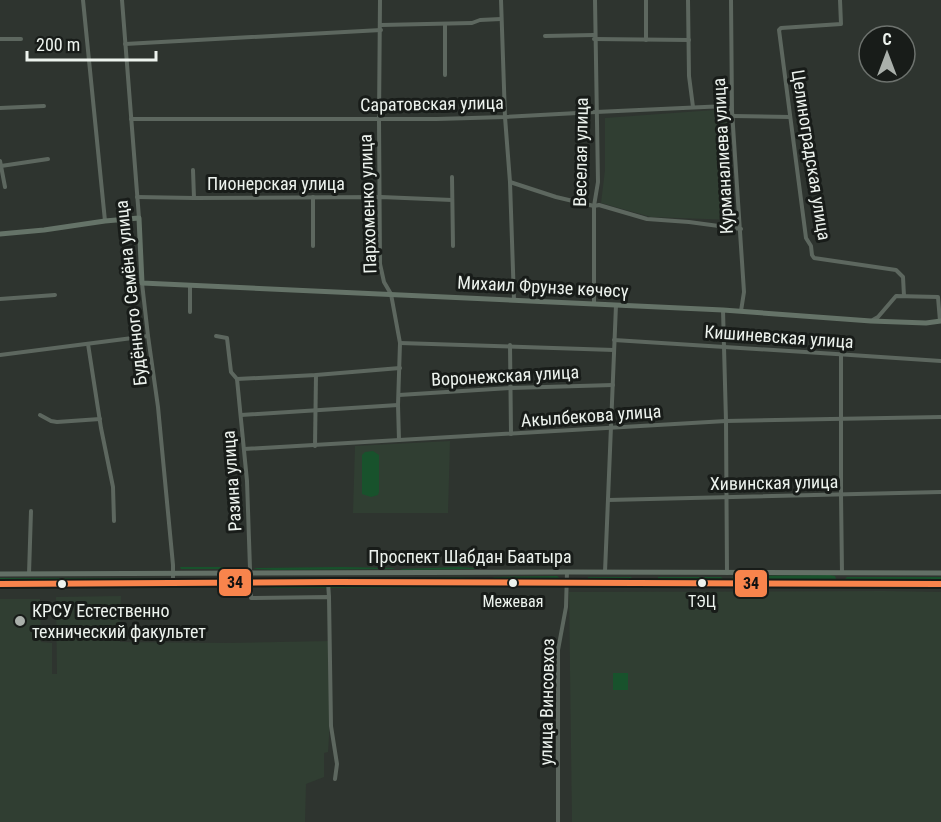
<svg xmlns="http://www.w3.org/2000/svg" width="941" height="822" font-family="'Roboto Condensed',sans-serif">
<rect width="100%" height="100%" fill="#2e342f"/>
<g fill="#303e32">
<path d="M728 109 734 220 651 217 601 203 605 170V118Z"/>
<path d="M450 441 448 513H353L355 446Z"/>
<path d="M883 591 941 592V822H572L569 592Z"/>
<path d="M121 596 120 642 230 643 329 641 331 706 328 752 324 753V777L306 784 305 822H0V599H40L41 642 52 643V674H57L56 597Z"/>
</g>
<g fill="#18522c">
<path d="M373 451 379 455V492L378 495 371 497 362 494V455L365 452Z"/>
<path d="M180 567H243L245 569H181Z"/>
<path d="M342 567 396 568 392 569 276 570 253 569 257 568Z"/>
<path d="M458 567 475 568 474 569H467L403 570 400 569Z"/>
<path d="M830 575 835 576 837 581 835 582 731 581V579L734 576Z"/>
<path d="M557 576 560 578V580L557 581 493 578 494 577Z"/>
<path d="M457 577 475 578 474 580H403L400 579Z"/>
<path d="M588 577H631L633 580 632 582 588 580Z"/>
<path d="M658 577H721L723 579 722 582H658Z"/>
<path d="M847 577H941V583L846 581 845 579Z"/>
<path d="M0 578H169L170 579 0 580Z"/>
<path d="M255 578 396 579 254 580Z"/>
<path d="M343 584 506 585 507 586 506 587 276 588 254 586 257 585Z"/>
<path d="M0 586 170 585 171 587 0 588Z"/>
<rect x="613" y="673" width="15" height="17"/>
</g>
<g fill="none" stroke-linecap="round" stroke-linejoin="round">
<g stroke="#5d675f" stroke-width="4">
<path d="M83 0 105 221"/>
<path d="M122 0 139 218"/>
<path d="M380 0 379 119 380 264 384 282 391 294 400 343 398 405 399 440"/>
<path d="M501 0 505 117 510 182 514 300"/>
<path d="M688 0 689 76 693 107"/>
<path d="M731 0 732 111 744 292 741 311"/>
<path d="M840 0 841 24 781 28 779 30 806 238 811 246 812 255 814 258 896 270 903 277 904 296"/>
<path d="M445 24V75"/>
<path d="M381 25 472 23 480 20 501 19"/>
<path d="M545 36 594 35"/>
<path d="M0 39H21"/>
<path d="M594 39 689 40"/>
<path d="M646 40V0"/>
<path d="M125 44 381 30"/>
<path d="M0 108 44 106"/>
<path d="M733 116 790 117"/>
<path d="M131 119H437L505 117 596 112 726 106 729 108 732 111"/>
<path d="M0 161 5 187"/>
<path d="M1 166 48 159"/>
<path d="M193 170 194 198"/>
<path d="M452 177 453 246"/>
<path d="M510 182 556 197 594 206 599 205 647 219 689 222 741 229"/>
<path d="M137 197 194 198 381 197 452 200"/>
<path d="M313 197V246"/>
<path d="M142 283 148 336 158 407 173 565V582"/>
<path d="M0 299 55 295"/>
<path d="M594 304V206L598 182 595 0"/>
<path d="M723 310 726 421 727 573"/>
<path d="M190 312V285"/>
<path d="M871 321 878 317 896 296 938 297 940 321"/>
<path d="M216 336 227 338 231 372 237 379"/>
<path d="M614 340C723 346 832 354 941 361"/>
<path d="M400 343 614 350"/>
<path d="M88 344 101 428 113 487 114 521"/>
<path d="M510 345 511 434"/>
<path d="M0 355 148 336"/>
<path d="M841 355V495L842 573"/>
<path d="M237 379 247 481 251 598 329 597 331 726 337 764 335 779"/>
<path d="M237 379 316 375 400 368"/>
<path d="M399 395 511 388 613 385"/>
<path d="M40 415 51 421 57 422 100 419"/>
<path d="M241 415 398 405"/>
<path d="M315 446 316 375"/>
<path d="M244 449 726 421 941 417"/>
<path d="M608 500 941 492"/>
<path d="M605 572 616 305"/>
<path d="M29 574 31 511"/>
<path d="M328 582 329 597"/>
<path d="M558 822V650L566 607 567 572"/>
</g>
<path stroke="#657368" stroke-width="5" d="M0 234 44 230 105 221 139 218 142 283 723 310 871 321 926 323 941 321"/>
<g stroke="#637066" stroke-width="5">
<path d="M0 574 567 572 941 573"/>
<path d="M0 584 336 582 941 584"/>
</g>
<g stroke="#181c19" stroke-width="10">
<path id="bus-1" d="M0 584 336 582 941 584"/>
</g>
<use href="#bus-1" stroke="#f8844c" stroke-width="6"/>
</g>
<g fill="#edf3ee" stroke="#181c19" stroke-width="2">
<circle cx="513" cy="583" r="5"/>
<circle cx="702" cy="583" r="5"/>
<circle cx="62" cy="584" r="5"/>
</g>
<circle fill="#aab0ab" stroke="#181c19" stroke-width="2" cx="20" cy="621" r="6"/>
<g text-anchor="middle" stroke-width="6" stroke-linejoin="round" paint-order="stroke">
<g font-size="16" fill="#edf3ee" stroke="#181c19">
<text x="513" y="607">Межевая</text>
<text x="702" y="607">ТЭЦ</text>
</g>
<g font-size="18" fill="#edf3ee" stroke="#181c19">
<text transform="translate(432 104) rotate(-1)" y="6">Саратовская улица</text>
<text transform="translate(581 152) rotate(-89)" y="6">Веселая улица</text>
<text transform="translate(811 155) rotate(81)" y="6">Целиноградская улица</text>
<text transform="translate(723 156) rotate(-93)" y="6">Курманалиева улица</text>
<text x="276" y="190">Пионерская улица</text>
<text transform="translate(368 204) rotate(-92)" y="6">Пархоменко улица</text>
<text transform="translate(543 287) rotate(3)" y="6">Михаил Фрунзе көчөсү</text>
<text transform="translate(131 293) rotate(-96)" y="6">Будённого Семёна улица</text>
<text transform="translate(779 337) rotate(4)" y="6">Кишиневская улица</text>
<text transform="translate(505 376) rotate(-3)" y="6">Воронежская улица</text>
<text transform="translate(591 416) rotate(-4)" y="6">Акылбекова улица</text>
<text transform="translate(232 481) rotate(-94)" y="6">Разина улица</text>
<text transform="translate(774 483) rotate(-1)" y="6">Хивинская улица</text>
<text x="470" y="563">Проспект Шабдан Баатыра</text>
<text transform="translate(547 702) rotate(-89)" y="6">улица Винсовхоз</text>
</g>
<g font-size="18" fill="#edf3ee" stroke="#181c19" text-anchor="start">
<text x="32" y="617">КРСУ Естественно<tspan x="32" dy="21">технический факультет</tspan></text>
</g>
</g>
<g stroke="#181c19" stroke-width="2">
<rect x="218" y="568" width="34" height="29" rx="6" fill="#f8844c"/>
<rect x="734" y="569" width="34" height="29" rx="6" fill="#f8844c"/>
</g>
<g font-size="16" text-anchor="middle" font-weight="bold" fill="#111">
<text x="235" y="588">34</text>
<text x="751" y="589">34</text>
</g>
<g transform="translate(887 54)"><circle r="28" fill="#181c19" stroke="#6d726e" stroke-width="1.5"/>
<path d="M0-4.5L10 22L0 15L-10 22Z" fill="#aab0ab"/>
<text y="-9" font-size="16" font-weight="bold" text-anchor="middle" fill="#edf3ee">С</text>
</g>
<path d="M27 51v9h129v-9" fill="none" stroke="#edf3ee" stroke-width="3"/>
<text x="36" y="51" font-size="18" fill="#edf3ee" stroke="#181c19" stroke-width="4.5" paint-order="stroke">200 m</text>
</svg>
